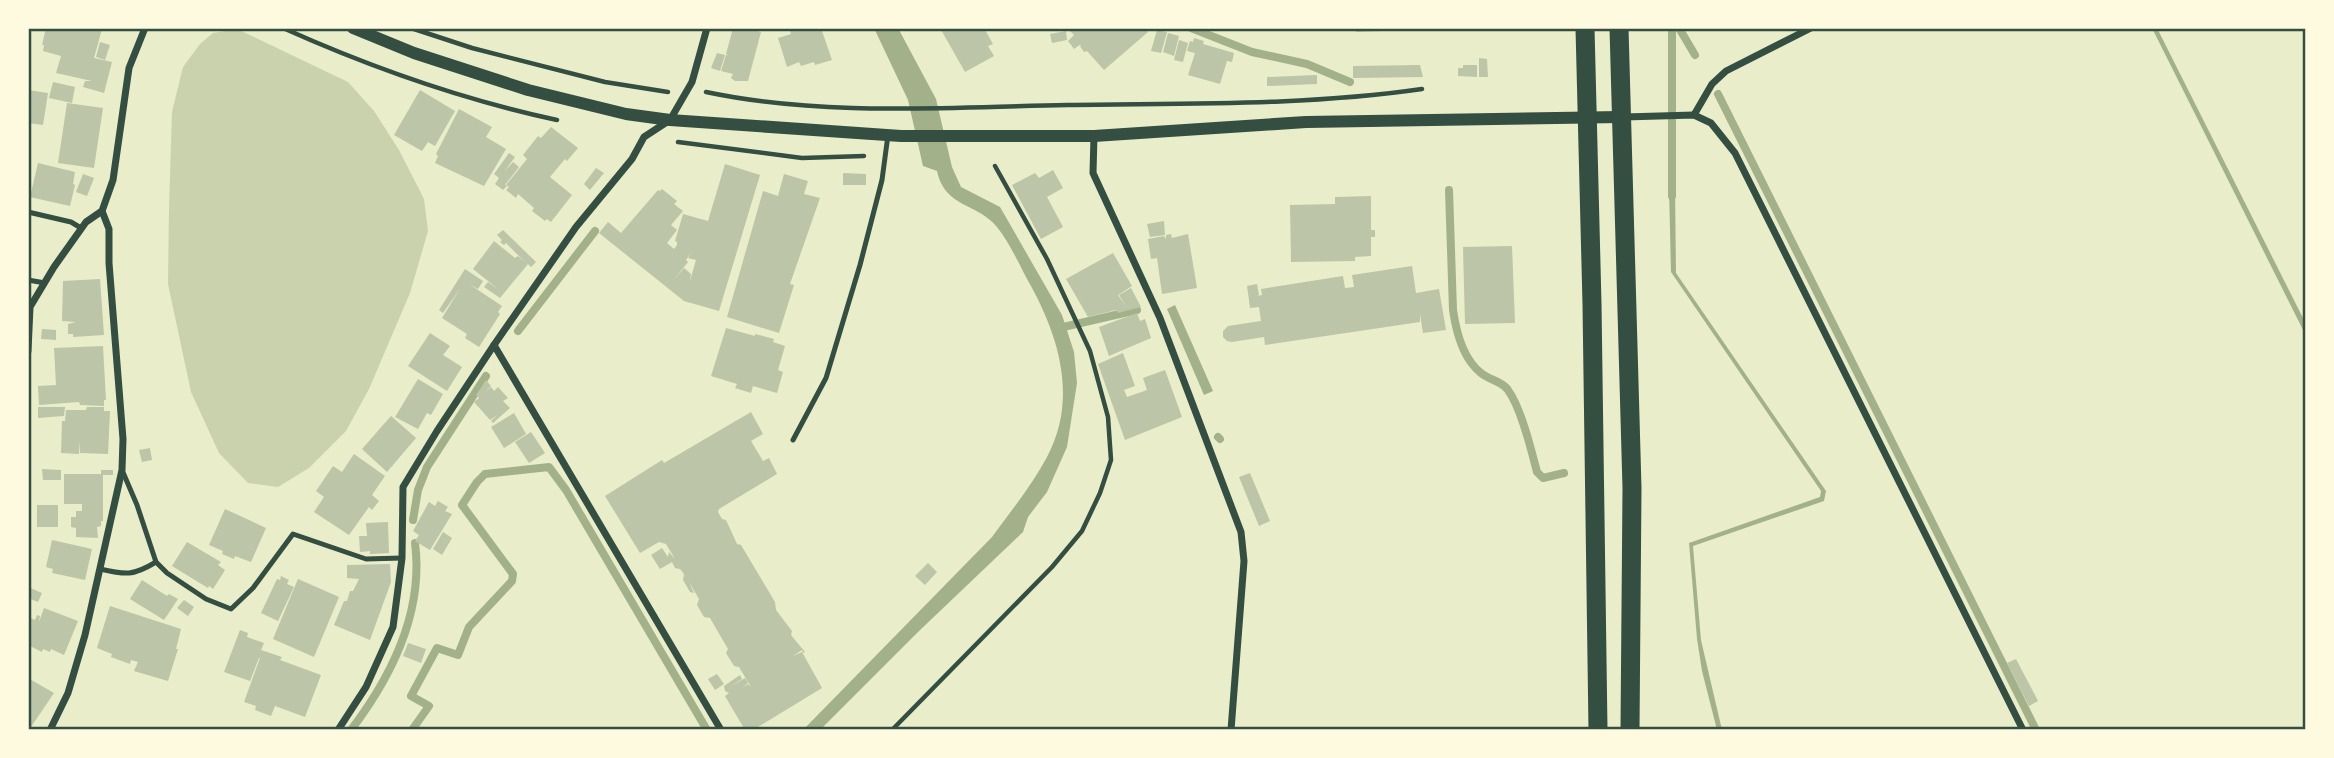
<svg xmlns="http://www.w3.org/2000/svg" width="2334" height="758" font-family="'Nunito Sans',sans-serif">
<rect width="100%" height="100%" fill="#e9edc9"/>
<path fill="#cad2ad" d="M237 29 348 82 374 111 399 150 424 199 428 231 410 293 369 389 346 431 309 468 278 487 248 483 219 453 191 392 168 284 169 207 172 112 183 67 200 44 213 33Z"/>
<g fill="#a3b18a">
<path d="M874 28H898L936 99 952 167 961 187 1000 207 1062 315 1074 352 1077 383 1067 447 1047 492 1028 517 1023 532 918 632 820 730H803L992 537C1011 511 1032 485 1047 457 1079 397 1058 333 1027 279 1018 262 1004 231 990 220 970 203 944 204 937 171L923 166 908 100Z"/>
<path d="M2152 28H2157L2306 324V336Z"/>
<path d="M1669 187H1675L1676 273 1826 491 1824 501 1693 546 1701 640 1722 730H1717L1702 671 1697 639 1689 543 1820 497 1821 491 1671 272Z"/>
<path d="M1175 305 1213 391 1204 395 1167 309Z"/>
</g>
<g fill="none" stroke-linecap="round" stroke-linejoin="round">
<g stroke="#a3b18a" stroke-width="8">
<path d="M1191 28 1252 52 1307 64 1350 82"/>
<path d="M1679 28 1695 55"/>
<path d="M1718 94 2036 730"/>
<path d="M1449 190 1453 310C1456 331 1463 359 1481 373 1489 380 1502 381 1508 390 1521 408 1531 449 1537 472L1543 478 1564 473"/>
<path d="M1672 196V28"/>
<path d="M1059 328 1137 310"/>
<path d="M518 331 595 231"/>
<path d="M1218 437 1220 439"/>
<path d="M413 520 418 490 427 467 486 376"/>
<path d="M351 730C392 676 424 612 415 543"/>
<path d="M412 730 429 706 411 696 437 648 458 655 469 627 512 581 513 574 462 505 477 482 485 474 549 467 566 490 707 730"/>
</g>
</g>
<g fill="#bcc5a7" fill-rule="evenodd">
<path d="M46 28 102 29 94 58 112 62 104 93 83 87 85 81H92L56 73 61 56 43 51 44 45H42Z"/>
<path d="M733 28H746L761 32 748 81H735L731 78 733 74 721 71 726 55H728L726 54Z"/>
<path d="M789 28H821L832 60 815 65 814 62 801 66 799 62 787 67 778 38 791 34Z"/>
<path d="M940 28H984L993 44 988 46 994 56 965 72Z"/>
<path d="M1067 28H1144L1148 32 1104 70 1087 51 1084 52 1080 46 1081 44 1074 49 1068 41 1074 35Z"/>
<path d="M1349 28H1410V30L1357 32Z"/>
<path d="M1157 30 1167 32 1161 53 1151 51Z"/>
<path d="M1066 31 1067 40 1052 43 1050 34Z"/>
<path d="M1168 33 1179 36 1174 56 1163 52Z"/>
<path d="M1194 38 1204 41 1203 44 1234 53 1232 62 1227 61 1220 84 1188 75 1195 53 1187 51 1190 41 1193 42Z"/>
<path d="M1179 40 1188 43 1183 62 1174 60Z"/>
<path d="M100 42 110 45 105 60 96 57Z"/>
<path d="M717 53 725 55 720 71 711 68Z"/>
<path d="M1479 58 1487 59 1488 77H1479Z"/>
<path d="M1420 65 1423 77 1353 78V66Z"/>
<path d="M1463 65H1477V77L1458 76V68H1463Z"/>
<path d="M1317 75V84L1267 86V77Z"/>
<path d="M53 82 75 87 72 103 49 98Z"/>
<path d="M28 90 48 93 43 125 28 123Z"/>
<path d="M420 90 455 111 435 146 428 142 422 151 394 135Z"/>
<path d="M67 103 103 108 94 168 58 163Z"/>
<path d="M459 109 492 127 486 137 506 149 484 186 435 163 438 156 436 154Z"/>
<path d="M551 127 578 148 567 161 565 159 550 177 572 195 551 222 547 219 545 221 532 211 534 208 518 194 516 198 506 190 509 187 506 185 527 159 523 155 538 136 541 138Z"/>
<path d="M509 153 515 157 504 172 513 162 519 167 505 185 507 186 503 190 495 184 499 178 494 174Z"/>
<path d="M38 163 75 172 73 184 75 185 70 206 30 197Z"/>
<path d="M725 164 760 175 719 311 684 301 599 233 608 222 621 233 658 190 660 191 662 189 677 201 674 204 683 211 671 225 677 230 667 243 674 249 677 245V242L675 241 683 214 708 221ZM692 251 688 258 696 260 690 281 691 274 684 268 672 282 688 262 686 260Z"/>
<path d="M596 168 604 173 590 190 584 184Z"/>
<path d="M1053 170 1063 188 1047 197 1063 227 1041 239 1012 185 1035 173 1039 178Z"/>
<path d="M843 173 866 174V185H843Z"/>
<path d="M83 174 94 178 87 196 76 192Z"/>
<path d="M784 174 808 181 804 194 820 198 790 284 794 285 779 333 727 317 763 191 778 196Z"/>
<path d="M1371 196V230H1375V237H1371V256L1355 257V261L1291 262 1290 205 1335 204V197Z"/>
<path d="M1164 221 1165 235 1150 237 1147 224Z"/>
<path d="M503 230 536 262 531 267 528 264 500 298 484 287 488 282 498 289 473 269 494 241 515 258 518 256 525 262 506 243 504 245 500 242 502 240 497 235Z"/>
<path d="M1171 234 1172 238 1188 234 1197 288 1162 294 1157 258 1151 259 1148 239 1164 236 1166 239V235Z"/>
<path d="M1512 246 1515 323 1465 324 1463 247Z"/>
<path d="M1113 253 1132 286 1118 295 1127 308 1119 295 1131 288 1141 307 1118 313 1116 310 1088 317 1066 279Z"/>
<path d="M1412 266 1416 293 1439 289 1446 330 1423 333 1420 314V322L1265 345 1264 337 1232 342 1227 341 1223 337V331L1228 326 1261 321 1259 307 1250 308 1247 286 1257 284 1259 295 1257 296 1262 295 1261 289 1343 276 1345 288 1354 287 1352 275Z"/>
<path d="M465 269 483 281 478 289 469 284 502 306 498 312 500 314 479 347 465 338 467 334 442 318 460 289 443 313 439 310Z"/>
<path d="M100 279 104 335 73 337V334H68V324L76 322 62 321 63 281Z"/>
<path d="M1137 313 1140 321 1145 319 1151 338 1109 356 1099 327Z"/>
<path d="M726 328 755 336V334L774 339 773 342 785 346 778 370 783 372 777 393 753 386 751 393 735 388 737 384 711 376Z"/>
<path d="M42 329 56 330V340L41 339Z"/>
<path d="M430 333 450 346 443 355 462 367 447 391 408 366Z"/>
<path d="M103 346 106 400H104V406L80 405 79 402 39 405 38 386 56 385 54 348Z"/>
<path d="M1123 353 1135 386 1124 390 1127 397 1147 390 1143 378 1165 370 1182 417 1125 440 1098 364Z"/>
<path d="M418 379 443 394 431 415 427 413 418 429 395 417Z"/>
<path d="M486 380 491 386 485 392 491 387 494 391 498 387 508 398 503 401 510 408 493 423 491 421 497 415 490 420 474 402 479 398 476 395Z"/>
<path d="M38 407H65L64 416 38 418Z"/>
<path d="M87 407H104V411H110L108 454 80 453 79 441V454L61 453 62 421H65L66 410H86Z"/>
<path d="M751 412 763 434 751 441 763 461 769 458 777 474 719 509 718 512 722 519 726 520 737 544 741 545 775 602 776 610 792 631 791 635 805 652 803 653 802 650 793 656 802 652 822 688 753 730H745L725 696 729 693 725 691 724 686 740 675 742 679 730 687 745 678 748 683 742 688 748 684 751 687 739 667 734 666 726 653 728 649 710 618 704 617 697 605 699 599 689 582 694 593 690 592 683 580 684 574 680 569 675 568 672 562 660 569 651 555 662 548 668 557 669 552 675 559 666 544 659 542 640 553 605 496 662 460 664 463Z"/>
<path d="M514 413 526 434 504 448 491 427Z"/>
<path d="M391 416 416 438 387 472 362 449Z"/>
<path d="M531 432 545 453 529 463 515 442Z"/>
<path d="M150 448 152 460 142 462 139 450Z"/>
<path d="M354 454 385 476 372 495 379 501 372 510 369 507 349 535 314 512 324 497 316 491 333 466 342 472Z"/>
<path d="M42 469 61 470V480H43Z"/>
<path d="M101 470H113V475H103V521H101V526L97 527 98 538 76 537V528L71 527V517H76V511H82V504H64V474H101Z"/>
<path d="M1250 473 1270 521 1259 526 1239 477Z"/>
<path d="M438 501 448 507 445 511 452 514 430 550 415 541 419 535 413 531 429 502 435 506Z"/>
<rect x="37" y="505" width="21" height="22"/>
<path d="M225 509 266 528 251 562 235 556 234 559 222 554 223 551 209 545Z"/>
<path d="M388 522 389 553 370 554V551L360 552 359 536H367L366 523Z"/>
<path d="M443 532 452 538 442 555 433 549Z"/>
<path d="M52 540 92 549 85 580 52 573 53 569 46 567Z"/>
<path d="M187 542 221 562 218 565 225 570 213 589 209 586 208 588 172 566Z"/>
<path d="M928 563 937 572 925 585 915 576Z"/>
<path d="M390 564 391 582 370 640 334 625 344 601H347L350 591H353L359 579 347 578V565Z"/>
<path d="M281 576 289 580 287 584 294 587 278 621 261 613 277 579 280 580Z"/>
<path d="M298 579 339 597 314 657 273 639Z"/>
<path d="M142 580 167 596 169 594 178 599 164 620 130 599Z"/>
<path d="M28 587 42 593 38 602 28 598Z"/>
<path d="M184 600 194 607 188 616 177 608Z"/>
<path d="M110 606 181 629 176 649H178L168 681 134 671 138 662 131 660 130 664 111 657 112 654 97 648Z"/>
<path d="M44 608 78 621 64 655 51 649 50 652 43 649 42 652 28 645V617L35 620 37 615 40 616 39 622Z"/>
<path d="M240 630 248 633 247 637 264 643 261 650 282 657 280 660 321 675 305 717 275 706 271 716 255 710 256 706 244 702 260 658H259L250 681 224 672Z"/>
<path d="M408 643 426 649 421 663 403 656Z"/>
<path d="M2016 659 2038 701 2029 706 2007 663Z"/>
<path d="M717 674 724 684 715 690 708 679Z"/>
<path d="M28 678 54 693 31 727 28 725Z"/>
</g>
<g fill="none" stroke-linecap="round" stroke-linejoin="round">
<g stroke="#344e41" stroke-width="4.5">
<path d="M283 28C370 67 464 100 557 120"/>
<path d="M411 28 472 48 605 82 668 92"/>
<path d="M706 92C825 117 946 107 1067 105 1185 103 1304 106 1422 89"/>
<path d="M678 142 802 158 864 156"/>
<path d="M892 730 1052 567 1082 531 1100 493 1111 460 1108 417 1090 351 1047 259 995 166"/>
</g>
<g stroke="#344e41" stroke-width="5">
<path d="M28 212 71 222 81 228"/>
<path d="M28 280 45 283"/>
<path d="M793 440 826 378 860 265 882 180 888 135"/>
<path d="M122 470 137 505 156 562 167 573 206 599 231 609 253 588 293 534 366 559 402 558"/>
<path d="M100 569C126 575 133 576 156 562"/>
</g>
<g stroke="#344e41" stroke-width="7">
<path d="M1694 115 1712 84 1726 71 1811 28"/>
<path d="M1624 117 1694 115 1711 123 1735 153 2023 730"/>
<path d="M1094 136 1093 173 1160 318 1241 532 1244 561 1231 730"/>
<path d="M494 345 721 730"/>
<path d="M28 351 30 307 54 267 86 222 102 211 113 180 129 68 145 28"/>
<path d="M50 730 68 693 85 635 122 470 123 439 109 263V229L102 211"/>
<path d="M338 730 366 687 393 627 402 558 403 487 437 431 494 345 576 227 632 159 644 137 670 120 692 82 707 28"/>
</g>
<path stroke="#344e41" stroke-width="12" d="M353 28 414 53 528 90 626 114 670 120 901 136H1094L1306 122 1620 117"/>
<g stroke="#344e41" stroke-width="19">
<path d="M1585 28 1592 304 1598 730"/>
<path d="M1619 28 1632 488 1630 730"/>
</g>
</g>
<rect width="2334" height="758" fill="none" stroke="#fefae0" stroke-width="60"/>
<rect x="30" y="30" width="2274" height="698" fill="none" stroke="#344e41" stroke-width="2.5"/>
</svg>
